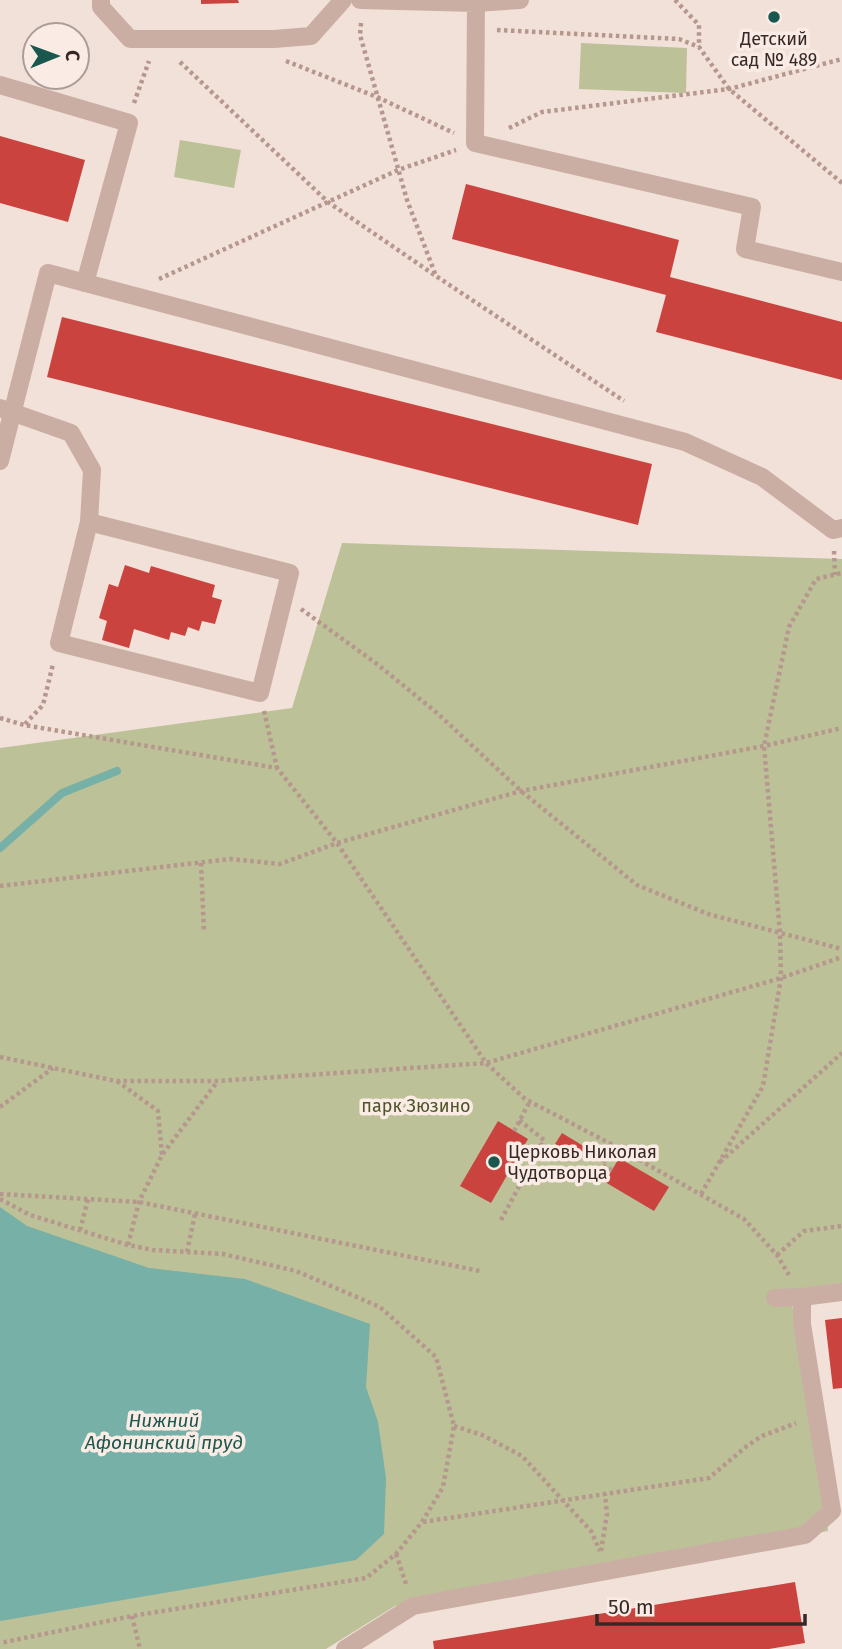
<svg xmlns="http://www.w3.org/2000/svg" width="842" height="1649" font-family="'Fira Sans',sans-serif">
<rect width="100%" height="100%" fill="#f2e1d8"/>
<g fill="#bcc198">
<path d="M581 43 687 48 686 93 579 89Z"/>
<path d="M180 140 241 150 234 188 174 177Z"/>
<path d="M342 543 842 559V1283L790 1291 828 1531 395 1606 326 1649H0V748L292 708Z"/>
</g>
<path fill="#76b0a6" d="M0 1207 27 1226 149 1268 245 1279 370 1324 366 1387 378 1422 386 1478 384 1534 356 1560 0 1621Z"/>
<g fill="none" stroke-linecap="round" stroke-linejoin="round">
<path stroke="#76b0a6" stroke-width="8" d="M0 848 62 793 117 771"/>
</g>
<g fill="#ca433e">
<path d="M201 0H238L239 3 201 4Z"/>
<path d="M0 136 85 160 68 222 0 203Z"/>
<path d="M466 184 679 240 670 277 842 322V380L656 332 666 295 452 239Z"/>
<path d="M62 317 652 464 638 525 47 377Z"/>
<path d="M125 565 149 573 151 566 215 585 212 597 222 600 215 624 202 621 199 631 188 627 185 636 171 632 169 640 134 629 129 648 102 640 107 621 99 618 109 584 118 587Z"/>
<path d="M498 1121 528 1139 491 1203 460 1186Z"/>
<path d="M562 1133 585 1147 578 1159 555 1144Z"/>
<path d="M619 1158 669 1187 654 1211 605 1182Z"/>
<path d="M842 1318V1388L833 1389 825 1320Z"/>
<path d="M795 1582 805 1643 769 1649H434L433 1641Z"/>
</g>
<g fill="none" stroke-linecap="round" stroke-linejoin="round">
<g stroke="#b6978e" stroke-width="4.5" stroke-dasharray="3.5 3.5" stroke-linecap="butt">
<path d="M675 0 699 25V47"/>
<path d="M361 23 360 35 407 200 436 276 624 401"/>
<path d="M497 30 679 39 699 47 729 89 842 183"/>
<path d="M286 61 377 97 454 133"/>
<path d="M180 62 328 202 436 276"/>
<path d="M134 103 149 61"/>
<path d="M509 128 542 112 729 89 842 59"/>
<path d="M159 279 398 170 456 150"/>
<path d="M834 551 835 575"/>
<path d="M301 609 377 664 437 713 521 791 637 885 708 914 842 949"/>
<path d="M264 711 277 768"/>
<path d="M0 718 24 725 277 768 337 843 486 1063 525 1099 613 1145 744 1219 777 1255 789 1275"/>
<path d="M25 724 43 705 53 664"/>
<path d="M201 863 204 932"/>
<path d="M0 886 230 859 280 864 337 843 521 791 764 746 842 728"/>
<path d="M0 1057 116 1081H218L486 1063 781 978 842 957"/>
<path d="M117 1081 158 1111 162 1155"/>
<path d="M0 1107 53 1068"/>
<path d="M514 1131 528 1105 526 1100"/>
<path d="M720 1162 842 1053"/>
<path d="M612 1170 602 1165 613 1145"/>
<path d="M0 1194 139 1202 480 1271"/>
<path d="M701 1194 763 1086 781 978 780 933 764 746 789 627 816 579 842 573"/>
<path d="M0 1199 30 1215 128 1245 153 1250 223 1254 296 1271 380 1307 436 1357 454 1426 443 1487 422 1522 396 1554 366 1578 132 1616 0 1643"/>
<path d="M501 1220 544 1140 519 1120"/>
<path d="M80 1230 88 1199"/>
<path d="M128 1245 139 1202 162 1155 217 1082"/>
<path d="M187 1252 195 1214"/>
<path d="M777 1255 804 1231 842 1226"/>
<path d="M454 1426 482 1435 522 1456 591 1531 600 1551"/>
<path d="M423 1522 709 1478 747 1446 762 1436 796 1423"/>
<path d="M601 1551 607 1514 605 1494"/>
<path d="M396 1554 407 1587"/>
<path d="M132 1616 140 1649"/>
</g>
<g stroke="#caaea4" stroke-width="18">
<path d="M101 0V7L130 39H274L311 36 343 0"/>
<path d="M360 0 476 3 475 143 752 207 745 249 842 272"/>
<path d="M476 3 520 0"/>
<path d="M0 85 129 123 85 283"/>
<path d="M0 408 71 433 92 470 89 522"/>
<path d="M0 461 48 273 685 442 762 477 833 530 842 528"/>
<path d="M89 522 290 573 260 693 59 643Z"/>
<path d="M775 1298 802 1297"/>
<path d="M345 1649 413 1606 805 1535 832 1511 802 1324V1297L842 1292"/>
</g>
</g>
<g fill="#1a584f" stroke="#faece5" stroke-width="2.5">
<circle cx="774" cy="17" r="7"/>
<circle cx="494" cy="1162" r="7"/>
</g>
<g text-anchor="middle" stroke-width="7" stroke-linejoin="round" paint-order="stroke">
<g font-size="18" fill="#352826" stroke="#faece5">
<text x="774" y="45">Детский<tspan x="774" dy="21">сад № 489</tspan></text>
<text x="508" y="1158" text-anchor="start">Церковь Николая<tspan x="508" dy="21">Чудотворца</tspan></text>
</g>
<g font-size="18" fill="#4e5529" stroke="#faece5">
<text x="416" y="1112">парк Зюзино</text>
</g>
<g font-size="19" font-style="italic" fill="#1a584f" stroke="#faece5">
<text x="164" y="1427">Нижний<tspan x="164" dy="22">Афонинский пруд</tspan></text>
</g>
</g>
<g transform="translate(56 56) rotate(89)"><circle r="33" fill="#faece5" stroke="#ab9e99" stroke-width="2"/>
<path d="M0-5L12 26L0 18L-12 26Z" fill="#1a584f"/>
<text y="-10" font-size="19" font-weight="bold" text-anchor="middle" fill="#352826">С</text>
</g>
<path d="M597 1614v10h208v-10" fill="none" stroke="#352826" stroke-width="3.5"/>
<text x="608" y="1614" font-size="21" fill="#352826" stroke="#faece5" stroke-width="5" paint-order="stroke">50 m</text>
</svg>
